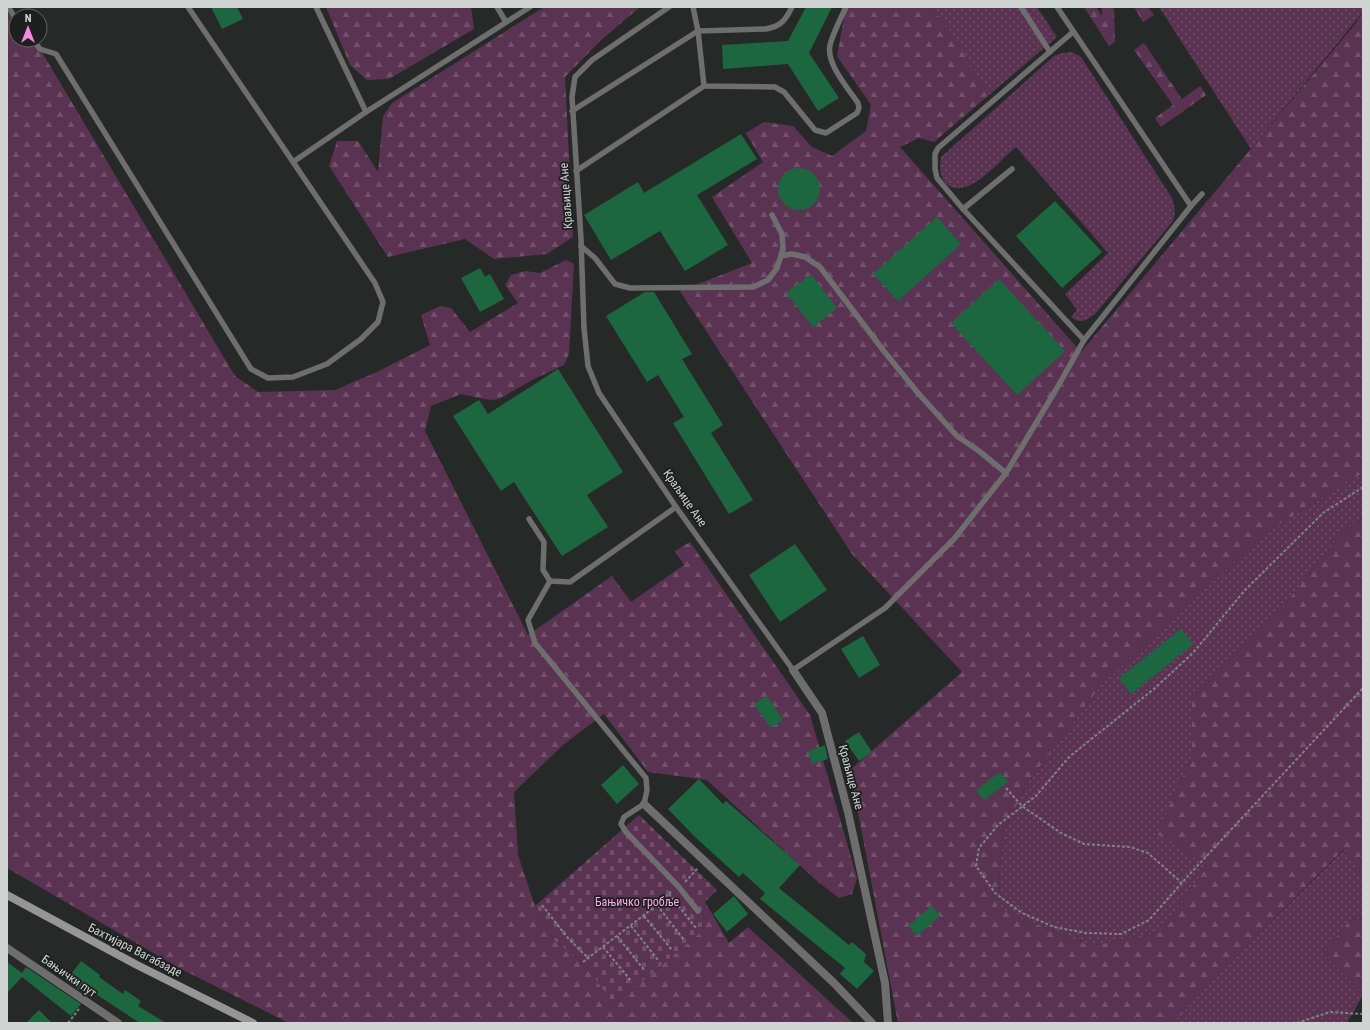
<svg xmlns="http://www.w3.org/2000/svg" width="1370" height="1030" font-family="'Roboto Condensed',sans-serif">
<defs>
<pattern id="green-dots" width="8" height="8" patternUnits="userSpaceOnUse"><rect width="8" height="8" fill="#5a3352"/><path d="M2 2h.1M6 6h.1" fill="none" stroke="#71506a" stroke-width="1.8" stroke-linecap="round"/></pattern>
<pattern id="forest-firs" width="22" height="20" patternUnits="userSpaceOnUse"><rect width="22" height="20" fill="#5a3352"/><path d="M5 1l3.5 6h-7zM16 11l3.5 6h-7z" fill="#71506a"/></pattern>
<pattern id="cemetery-stones" width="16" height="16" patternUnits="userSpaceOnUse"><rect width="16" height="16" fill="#5a3352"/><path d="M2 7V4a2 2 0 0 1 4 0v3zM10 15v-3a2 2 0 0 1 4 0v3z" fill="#71506a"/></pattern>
</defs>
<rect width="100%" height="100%" fill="#272928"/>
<g fill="url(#green-dots)">
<path d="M932 7H1037L1057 37 989 95 952 34Z"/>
<path d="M1159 7H1363V12L1251 149Z"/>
<path d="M1071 52 1080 56 1085 63 1172 198C1175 207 1176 212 1173 221L1096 313C1087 320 1081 325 1071 317L1077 310 1065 294 1108 253 1016 147C1001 158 970 200 948 185 939 178 940 167 941 157L1054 56 1062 53Z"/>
<path d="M1363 473V516L1343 531 1281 609 1192 699V756L1158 834 1207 866 1161 932 1091 946 997 908 1003 832 1029 781 1102 684 1267 532Z"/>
<path d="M1346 848 1359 872 1363 883V918L1350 920 1323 954 1363 995 1347 1023H1173L1228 964Z"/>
</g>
<g fill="url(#forest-firs)">
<path d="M326 7H471L474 29 389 79 367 80 350 65Z"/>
<path d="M544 7H640L602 39 565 77 573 237 547 254 494 259 465 239 388 257 329 166 337 141H358L378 172 383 116 392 103Z"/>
<path d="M846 7H932L952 34 989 95 934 142 919 138 900 147 1081 352 1356 23 1363 12V473L1267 532 1102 684 1029 781 1003 832 997 908 1091 946 1161 932 1207 866 1157 834 1192 756V699L1281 609 1343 531 1363 516V883L1359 872 1345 848 1228 964 1173 1023H898L850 770 962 672 852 554 680 291 752 263 712 197 763 162 746 133 764 122 793 126 812 147 832 156 866 131 871 105 837 56Z"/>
<path d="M1084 7H1096L1102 16V7H1114L1115 42 1109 46Z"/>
<path d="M1134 7H1148L1154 15 1143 22Z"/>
<path d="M7 12 16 22V40H32L40 49 235 376 258 392 335 390 377 372 430 345 421 315 440 306 451 308 470 332 518 303 505 285 511 275 525 271 540 273 566 260 574 264 569 354 564 365 532 380 499 399 490 400 461 394 431 406 425 431 528 635 612 576 631 602 684 565 675 551 690 542 810 715 857 878 852 894 839 898 817 881 707 780 648 772 604 714 563 745 514 792 518 855 535 906 554 940 586 966 614 1005 702 931 705 902 729 943 748 927 853 1023H289L181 969 7 868Z"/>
<path d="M1144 43 1182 99 1200 86 1206 95 1161 127 1155 118 1173 105 1134 50Z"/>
<path d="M1363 918V995L1323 954 1350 920Z"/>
</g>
<path fill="url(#cemetery-stones)" d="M639 815 717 890 705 902 702 931 614 1005 586 966 554 940 535 906Z"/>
<g fill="#1c673f">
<path d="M211 7H237L243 19 222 29Z"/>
<path d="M806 7H832L809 53 839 98 818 111 788 64 723 69 722 45 788 41Z"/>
<path d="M741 134 757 159 697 195 728 245 685 271 660 231 611 260 584 215 638 182 644 193Z"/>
<circle cx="799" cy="189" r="21"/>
<path d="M1055 201 1102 252 1062 288 1016 236Z"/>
<path d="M937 217 961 244 898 301 873 274Z"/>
<path d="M480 268 485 277 490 274 504 299 480 312 461 278Z"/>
<path d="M811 274 837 308 813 327 786 293Z"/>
<path d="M999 279 1065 351 1017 395 951 323Z"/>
<path d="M645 292H654L692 354 682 359 723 425 711 433 753 500 729 514 673 423 684 417 658 375 647 382 606 316Z"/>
<path d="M558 369 623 472 587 495 608 527 562 556 514 482 501 491 453 416 479 400 488 414Z"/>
<path d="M795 544 827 590 780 622 749 575Z"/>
<path d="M1181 629 1193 644 1131 694 1119 678Z"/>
<path d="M863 636 880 665 859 678 841 649Z"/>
<path d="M767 696 783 720 771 728 754 704Z"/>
<path d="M859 732 872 752 859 761 845 741Z"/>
<path d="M825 745 828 759 812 764 808 751Z"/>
<path d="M623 765 639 784 617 804 601 785Z"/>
<path d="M1000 772 1008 782 984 800 976 790Z"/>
<path d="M699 779 723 804 726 801 800 865 779 888 849 945 852 942 866 954 864 962 874 971 857 989 840 974 845 968 760 899 765 893 743 873 739 877 695 837 668 809Z"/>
<path d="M734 896 748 914 727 932 713 914Z"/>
<path d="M932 905 940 916 917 936 908 926Z"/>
<path d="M81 961 100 975 99 977 123 994 125 990 141 1001 138 1006 166 1023H140L91 991 88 996 66 981Z"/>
<path d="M7 962 22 973 26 967 81 1004 71 1016 22 977 7 993Z"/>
<path d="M39 1010 52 1023H26Z"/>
</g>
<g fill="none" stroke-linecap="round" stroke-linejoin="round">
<g stroke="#818382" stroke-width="2" stroke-dasharray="3 2" stroke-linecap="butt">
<path d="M1363 487 1323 513 1245 590 1193 653 1155 688 1069 757 1036 796 998 825 979 848 976 866 995 893 1022 913 1054 927 1086 933 1121 934 1149 920 1187 877 1363 688"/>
<path d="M1006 788 1022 806 1061 833 1084 844 1130 847 1148 853 1182 883"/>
<path d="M685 882 698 868"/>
<path d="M669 894 696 928"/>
<path d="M542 905 567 937 588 958"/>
<path d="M657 905 684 940"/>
<path d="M644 916 672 950"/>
<path d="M631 926 658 960"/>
<path d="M617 936 645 971"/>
<path d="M603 947 632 982"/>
<path d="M583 962 653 908 671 892"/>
<path d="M68 1023 79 1009"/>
<path d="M1297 1023 1330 1012 1363 1014"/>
</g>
<g stroke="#6f6e6f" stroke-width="5.5">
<path d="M8 7 16 19"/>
<path d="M316 7 366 112"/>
<path d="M497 7 506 22"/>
<path d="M669 7 592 60 575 77 572 97 581 239 584 328 588 366 599 393 676 507 793 670 885 608 954 539 1006 473 1057 388 1084 340"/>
<path d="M693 7 698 31 704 86 775 87 784 92 815 130 826 133 857 113 859 108 858 103C848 88 826 64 830 45 833 33 841 18 846 7"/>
<path d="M1021 7 1050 52"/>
<path d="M1057 7 1191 206"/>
<path d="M1073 32 938 148 935 154V169L937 178 963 209 1084 340 1191 206 1202 194"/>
<path d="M33 40 40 49 56 54 251 369 268 378 293 377 327 364 361 339 378 322 383 302 375 283 188 7"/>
<path d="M572 111 698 31 766 29C781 26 785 21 792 7"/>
<path d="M293 162 366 112 530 7"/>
<path d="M576 171 704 86"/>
<path d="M963 209 1012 169"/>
<path d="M581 246 595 258 615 284 630 288 753 287 768 280 777 268 783 249 782 234 772 215"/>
<path d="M781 256 792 254 805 257 820 267 883 350 918 393 957 436 979 451 1006 473"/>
<path d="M529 519 544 542 543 570 550 581 570 582 676 507"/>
<path d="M550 581 528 620 535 643 646 778 647 790 644 804 624 817 621 824 626 832 678 886 698 911"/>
</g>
<g stroke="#6f6e6f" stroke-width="8">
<path d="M793 670 822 713 848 812 885 983 888 1023"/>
<path d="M644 804 834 983 872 1023"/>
<path d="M7 948 118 1023"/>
</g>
<path stroke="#979597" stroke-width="8" d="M7 895 137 965 253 1023"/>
</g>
<g text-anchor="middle" stroke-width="3.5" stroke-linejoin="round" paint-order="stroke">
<g font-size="12" fill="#d2d4d3" stroke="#1d201e">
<text transform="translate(566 196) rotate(-94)" y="4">Краљице Ане</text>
<text transform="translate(685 498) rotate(55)" y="4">Краљице Ане</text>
<text transform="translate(851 777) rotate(75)" y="4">Краљице Ане</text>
<text transform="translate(135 950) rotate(27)" y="4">Бахтијара Вагабзаде</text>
<text transform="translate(69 976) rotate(35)" y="4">Бањички пут</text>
</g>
<g font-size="12" fill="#fea9e9" stroke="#1d201e">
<text x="637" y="906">Бањичко гробље</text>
</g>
</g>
<rect width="1370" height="1030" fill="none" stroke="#d2d4d3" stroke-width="16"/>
<g transform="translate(28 28)"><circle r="19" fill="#1d201e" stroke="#656866"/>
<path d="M0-3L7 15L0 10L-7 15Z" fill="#fc86e3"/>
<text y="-6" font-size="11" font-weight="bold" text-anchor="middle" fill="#d2d4d3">N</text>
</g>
</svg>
